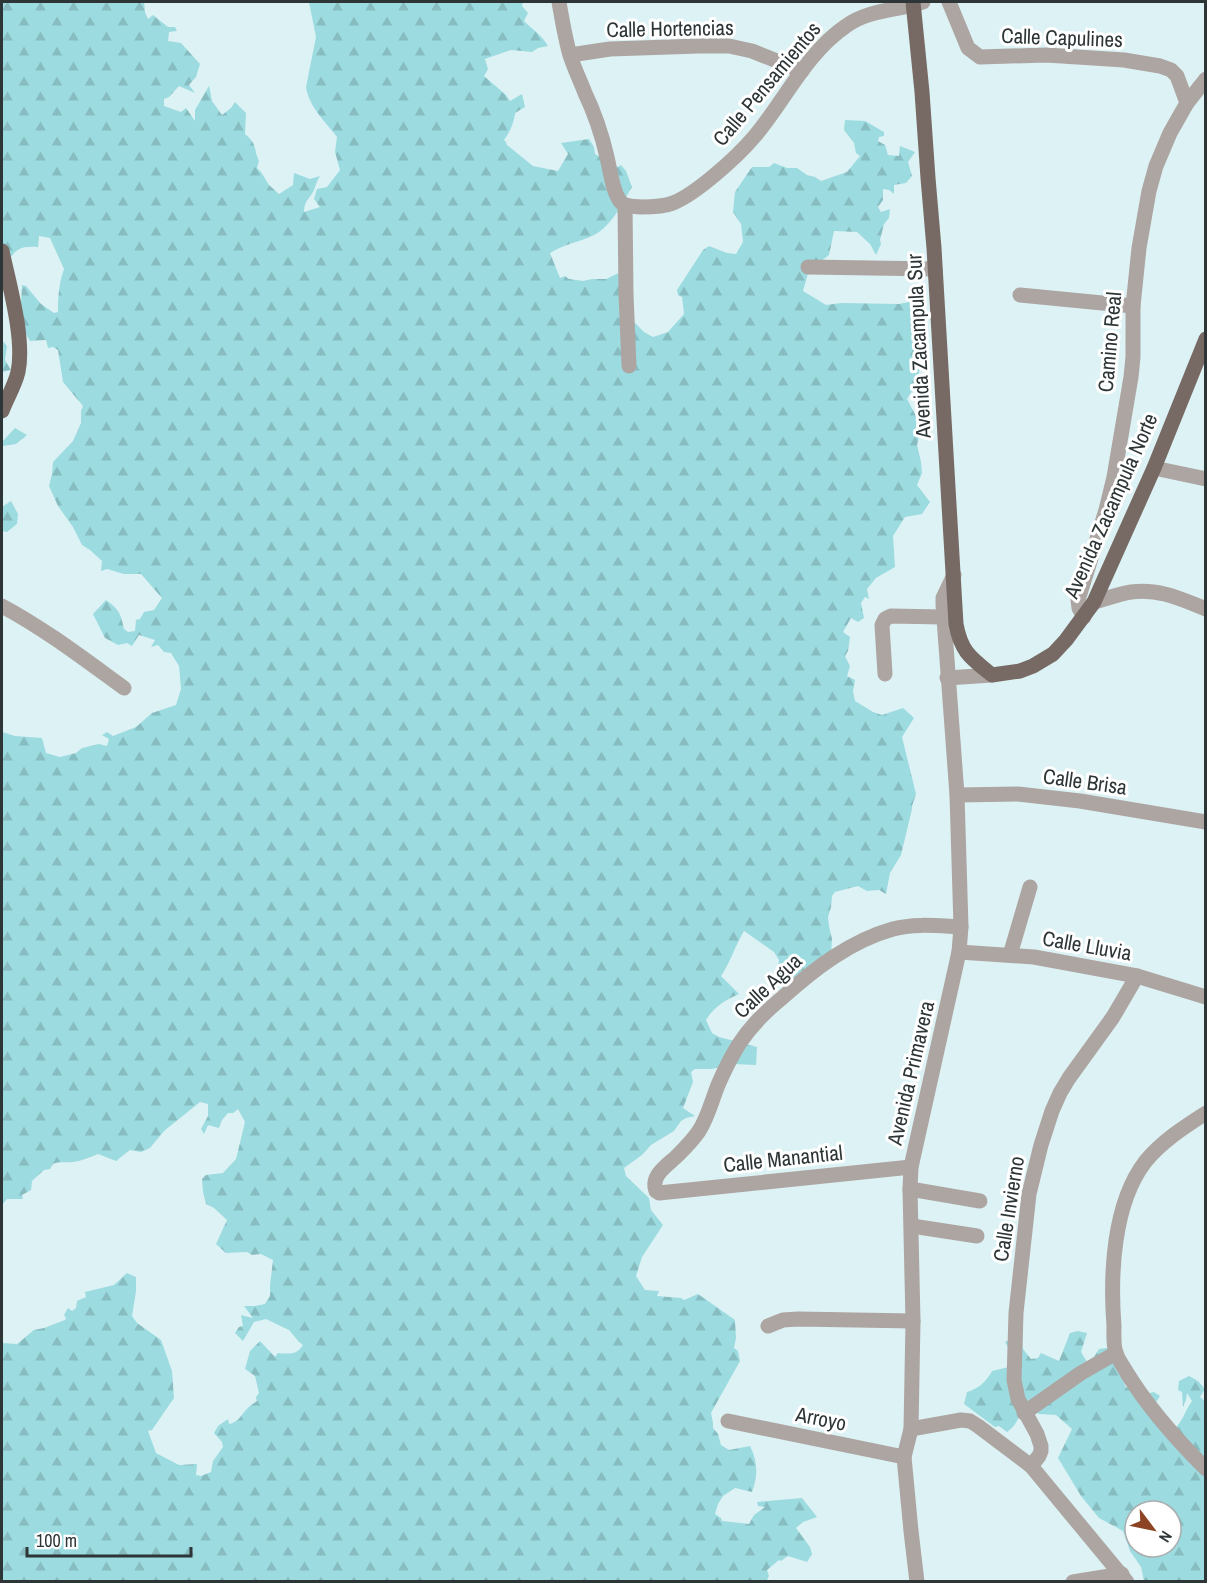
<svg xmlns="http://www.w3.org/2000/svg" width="1207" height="1583" font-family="'Archivo Narrow',sans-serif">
<defs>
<pattern id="forest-firs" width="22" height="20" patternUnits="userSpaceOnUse" patternTransform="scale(1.5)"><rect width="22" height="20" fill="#9cdbe0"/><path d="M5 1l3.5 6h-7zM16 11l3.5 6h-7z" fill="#87bdc1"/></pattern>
</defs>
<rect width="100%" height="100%" fill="#ddf2f4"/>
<g fill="url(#forest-firs)" fill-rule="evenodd">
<path d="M2 2H144L145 12 148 19 153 15 168 27H175L177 31 169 32 168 41 181 43 200 64 196 77 189 85 195 93 179 86 169 97 164 99V106L181 112 186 108 195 121V110L209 86 212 101 222 115 231 108 235 102 246 113 245 134C258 145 253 148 259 161L257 168 261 172 269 185 279 194 293 185 294 173 310 179 320 176C317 181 316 184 314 190 310 199 304 200 304 212L320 207 314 199 317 189 327 187 340 170 335 152 337 137C325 121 309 107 306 87L316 37 309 2H523L522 6 528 13 524 21C533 30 542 35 548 46L538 48 532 52 511 50 485 59 488 69 484 76 506 95 510 101 522 94 525 107 515 113C514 123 510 132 504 140L506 142 507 145 533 166 558 171 568 154 561 143 589 139 594 147 595 154 618 167 621 165 626 171 632 187C622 203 612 226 594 235 580 242 564 244 550 253L560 278 565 276 569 279 583 281 592 279H606L625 270V313L644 332 653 337 668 332 684 314 682 297 678 295 677 290 703 250 709 246 727 253 736 254 743 242 741 224 733 212 735 192 752 167H769L774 163 787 168H797L807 175 815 177 821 181 847 172 860 156 856 153 854 143 844 130 845 120 865 121 884 132V136L879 137 878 141 885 145 888 155 899 156 900 146 915 152 908 162 912 176 906 183 894 185V194L889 190 883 189V200L878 207 881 212 890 209 889 218 884 224 880 240 881 244 876 255 870 244 857 232 834 231 829 255 809 270 803 291 826 305 841 303 899 304 909 302 923 311C916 328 914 333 927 348L926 354 921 362 917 383 907 399 917 418 916 426 919 437 917 445 921 462 922 473 917 485 930 502 922 514 905 517 893 536 895 567 876 578 867 589 869 599 865 597 861 603 864 618 858 622 851 618 843 632 850 637 848 651 845 656 850 666 847 676 855 680 853 691 855 701 873 712 882 715 903 708 914 718 902 737 916 794 912 806V809L901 855 890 873 886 894 879 890 867 891 858 886 835 892 832 896 831 907 828 917 829 926 832 939 831 954 806 978 778 984 777 989 756 994 753 991 770 987 777 974 779 960 774 952 744 931C735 946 731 961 721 976L739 994C725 1000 714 1007 706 1020L712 1033 719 1037 757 1047 756 1065 733 1064 712 1069H695L691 1072 693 1082 683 1108 695 1116 686 1118 681 1121 674 1131 651 1145 642 1155 624 1168 626 1176 649 1198 651 1210 663 1225 642 1257 636 1276 645 1290 659 1291 657 1296 681 1298 684 1300 698 1294 735 1320 736 1338 734 1348 738 1351 740 1361 711 1413 713 1423V1428L718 1434 721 1445 729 1450 750 1446C758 1462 758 1476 752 1492L735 1488 723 1496 718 1504 715 1514 721 1518 722 1521 749 1524 754 1515 765 1507 758 1506 757 1502 802 1498 817 1517 803 1522 796 1528 810 1547 812 1554 807 1562 788 1556 781 1561 779 1560 767 1570 769 1576 766 1582 2 1581V1343L17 1344 34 1330 44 1328 65 1320 66 1318 64 1315 68 1308 72 1311 76 1308 77 1301 86 1297 85 1292 114 1285 127 1273 136 1277V1291L132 1316 137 1323 161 1340 172 1371 174 1398 152 1430 148 1431 156 1453 179 1465 197 1464 196 1475 201 1476 211 1472 213 1461 223 1447 222 1442 214 1433 218 1426 228 1419 229 1424C238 1422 239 1418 245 1411 248 1407 253 1404 257 1401L256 1397 259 1393 255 1376 245 1369 250 1351 260 1341 275 1357 278 1353C289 1354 297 1355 303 1345L299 1342 289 1330 266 1319 254 1322 243 1341 235 1333 239 1327 243 1326 241 1315 253 1318 244 1306H255L265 1304 270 1296V1285L273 1260 261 1254 252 1255 247 1252 226 1253 216 1244 227 1220 214 1208 206 1204 203 1192 202 1179 206 1175 223 1173 236 1159 245 1122 238 1109 233 1113H228L222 1120 219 1128 208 1125 204 1134 201 1129 208 1116V1104L200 1102 164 1131 150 1148 141 1152 130 1150 116 1161 98 1154C90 1157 82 1161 73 1162 66 1163 60 1161 53 1164L50 1169 44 1170 32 1181 31 1190 22 1195 23 1199H7L2 1205V732L15 736 42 738 46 753 60 757 76 753 82 748 99 744 107 746 109 739 102 735 107 732 113 736 136 727 152 713 176 705 181 689 179 666 171 653 164 652 158 645 151 647 155 640 139 635 132 646 127 643 118 645 105 638 93 614 106 600C119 609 121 614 124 629L128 632 135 631 136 620 140 619 144 612 154 610 162 598 141 574H124L107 569 101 571 102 561 90 550 82 545 73 527 58 506 49 486 52 474 53 462 73 441 81 423V411L83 406 63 382 58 350 53 347 48 348 46 340 30 341 20 324 22 285 26 286 41 304 54 313 58 312C58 296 59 283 64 269L50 238 39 236 38 247C14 245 13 254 2 272Z"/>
<path d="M2 340 7 346 5 360 11 370 2 372Z"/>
<path d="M15 428 27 435 16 444 3 446 2 449V442Z"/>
<path d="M11 501 18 514 17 524 7 532 2 531V507Z"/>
<path d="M1078 1331 1087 1333 1081 1352 1087 1362 1094 1357 1099 1349 1106 1348 1113 1352 1122 1369 1125 1386 1137 1396 1154 1392 1160 1396 1149 1413 1171 1431C1182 1425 1184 1412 1192 1401L1187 1393 1186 1400 1183 1407 1182 1392 1178 1390 1179 1381 1189 1376 1198 1381 1205 1389 1200 1397 1206 1402 1204 1480 1205 1581H1144L1141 1567 1130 1551 1123 1531 1099 1518 1081 1496 1058 1458 1072 1429 1056 1415 1039 1414 1033 1410 1020 1416 1013 1427 1007 1432 999 1426 995 1427 964 1404 967 1392C978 1389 987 1381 992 1371L1009 1367V1349L1005 1342 1014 1337 1023 1338 1022 1340 1023 1349 1031 1359 1038 1358 1041 1353 1059 1361 1070 1333ZM1135 1511H1171V1547H1135Z"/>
</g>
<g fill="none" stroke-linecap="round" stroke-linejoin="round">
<g stroke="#ada5a2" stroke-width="15">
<path d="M559 2C562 19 565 38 570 55 574 68 580 80 585 93 595 114 602 135 607 157 610 169 613 197 623 204 628 207 635 206 641 207 651 207 663 207 673 203 696 194 737 157 754 137 784 102 806 53 846 26 869 9 898 11 923 2"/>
<path d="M949 2 968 48 980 57 1046 55 1124 60 1160 66 1171 70 1177 76 1187 103"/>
<path d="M570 55 610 49 699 46H729L752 51 802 71"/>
<path d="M625 205 626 294 629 366"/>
<path d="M808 267 935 269"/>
<path d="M1020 295 1133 306"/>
<path d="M1154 468 1206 479"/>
<path d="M1094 602C1106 599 1118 594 1131 592 1158 588 1181 599 1206 609"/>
<path d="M2 606C45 629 84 659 124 688"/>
<path d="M1084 617 1079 608 1078 600 1106 510 1114 477 1131 377 1133 357V306L1139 248 1149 191 1156 166 1170 133 1187 103 1206 79"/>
<path d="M885 674 882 625 885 619 891 616 943 617"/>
<path d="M947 678 992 675"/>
<path d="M957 795 1018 794 1080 801 1206 822"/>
<path d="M959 952 1034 957 1137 976 1206 997"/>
<path d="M1010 955 1030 887"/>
<path d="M1206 1113C1184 1127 1161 1142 1145 1162 1113 1204 1110 1275 1114 1326 1114 1334 1113 1345 1116 1353 1118 1360 1124 1367 1127 1373 1149 1409 1176 1439 1206 1469"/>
<path d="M911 1167 659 1193 656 1191C650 1175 668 1165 678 1155 685 1148 693 1140 699 1131 708 1117 712 1100 718 1085 724 1071 731 1057 739 1044 750 1027 766 1011 782 998 814 969 850 941 893 929 915 923 939 926 961 927"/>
<path d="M910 1189 980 1201"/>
<path d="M912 1226 977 1236"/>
<path d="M768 1326 783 1320 798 1319 913 1321"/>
<path d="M1024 1413 1081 1373 1116 1353"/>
<path d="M728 1421 904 1457"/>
<path d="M911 1429 961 1420 970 1421 978 1426 1031 1466 1127 1582"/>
<path d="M1031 1466 1039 1456 1041 1451V1446L1037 1434 1018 1399 1014 1380 1016 1313 1029 1194 1041 1145 1052 1111 1060 1093 1069 1078 1113 1017 1137 976"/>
<path d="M917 1582 911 1531 904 1457 911 1429 913 1321 910 1189 911 1167 959 952 961 927 957 795 943 605V598L954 575"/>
<path d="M1073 1582 1122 1574"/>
</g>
<g stroke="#776a64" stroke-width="15">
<path d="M913 2 922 92 928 178 934 248 956 624C961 652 971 658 992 675L1020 671 1033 666 1053 654 1066 640 1094 602 1154 468 1206 339"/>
<path d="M2 251C9 284 25 339 18 372 15 385 7 398 2 411"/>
</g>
</g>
<g text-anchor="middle" stroke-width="6" stroke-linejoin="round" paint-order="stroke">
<g font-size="21" fill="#2d3536" stroke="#fff">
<text transform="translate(670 29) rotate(-1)" y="7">Calle Hortencias</text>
<text transform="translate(1062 38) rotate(2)" y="7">Calle Capulines</text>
<text transform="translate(767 84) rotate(-50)" y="7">Calle Pensamientos</text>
<text transform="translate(1110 342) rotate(-85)" y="7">Camino Real</text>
<text transform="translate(919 346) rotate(-93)" y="7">Avenida Zacampula Sur</text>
<text transform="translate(1111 506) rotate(-66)" y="7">Avenida Zacampula Norte</text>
<text transform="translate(1085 782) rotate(8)" y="7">Calle Brisa</text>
<text transform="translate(1087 946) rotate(10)" y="7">Calle Lluvia</text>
<text transform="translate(768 986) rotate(-43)" y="7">Calle Agua</text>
<text transform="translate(911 1073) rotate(-77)" y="7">Avenida Primavera</text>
<text transform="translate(783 1159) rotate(-6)" y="7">Calle Manantial</text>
<text transform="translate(1009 1209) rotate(-81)" y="7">Calle Invierno</text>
<text transform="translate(821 1419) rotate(11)" y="7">Arroyo</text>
</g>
</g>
<rect width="1207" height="1583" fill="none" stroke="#2d3536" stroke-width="6"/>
<g transform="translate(1153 1529) rotate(122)"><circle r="28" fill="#ffffff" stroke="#abaeaf" stroke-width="1.5"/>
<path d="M0-4.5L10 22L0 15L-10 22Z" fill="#8d4424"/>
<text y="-9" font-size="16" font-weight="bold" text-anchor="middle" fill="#2d3536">N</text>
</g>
<path d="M27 1547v9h164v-9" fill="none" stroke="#2d3536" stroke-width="3"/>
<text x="36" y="1547" font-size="18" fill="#2d3536" stroke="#ffffff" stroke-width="4.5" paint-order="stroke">100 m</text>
</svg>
